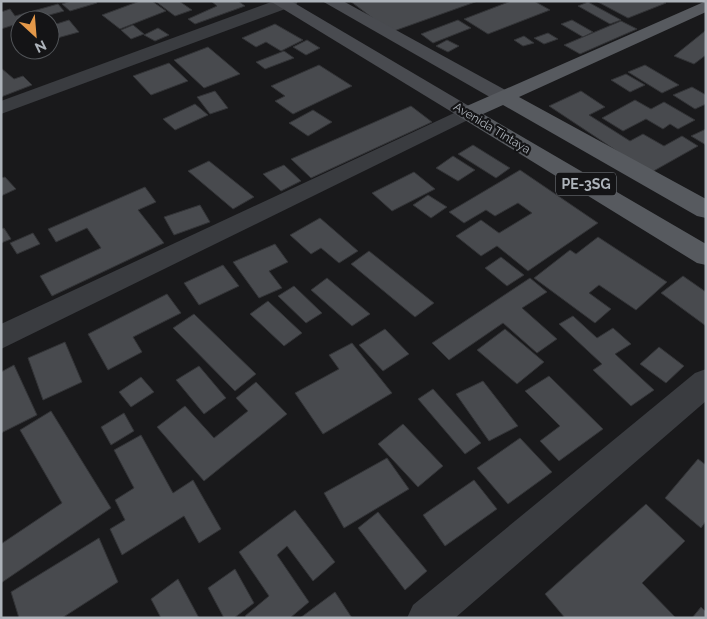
<svg xmlns="http://www.w3.org/2000/svg" width="707" height="619" font-family="Raleway,sans-serif">
<rect width="100%" height="100%" fill="#19191b"/>
<g fill="#484a4e" stroke="#333437">
<path d="M71 1H96L97 3 70 11 62 4Z"/>
<path d="M140 1H152L166 11 120 29 102 15Z"/>
<path d="M155 1H179L192 10 175 16Z"/>
<path d="M211 1H238L245 6 195 24 188 19 217 6Z"/>
<path d="M350 1H478L391 32Z"/>
<path d="M511 1H534L550 10 488 34 464 19Z"/>
<path d="M596 1H662L666 3 628 18Z"/>
<path d="M588 2 621 20 610 24 578 6Z"/>
<path d="M58 4 64 11 31 20H20V23L1 29V12L10 9 15 16Z"/>
<path d="M69 20 79 32 50 40V26Z"/>
<path d="M458 20 471 28 433 43 421 34Z"/>
<path d="M572 20 593 32 583 37 561 24Z"/>
<path d="M621 21 637 29 580 54 564 45Z"/>
<path d="M275 24 303 40 281 51 266 42 256 47 242 38Z"/>
<path d="M133 25 144 34 131 39 121 30Z"/>
<path d="M158 28 169 35 155 41 144 35Z"/>
<path d="M705 31 706 55 694 64 674 56Z"/>
<path d="M548 33 558 39 544 44 534 38Z"/>
<path d="M524 36 534 43 523 46 514 40Z"/>
<path d="M307 40 320 48 306 55 293 47Z"/>
<path d="M447 40 459 46 448 52 436 46Z"/>
<path d="M208 47 240 74 204 88 174 60Z"/>
<path d="M284 51 294 58 265 69 256 62Z"/>
<path d="M169 63 188 81 151 95 133 76Z"/>
<path d="M319 65 352 86 293 114 275 101 285 96 271 86Z"/>
<path d="M645 65 679 85 662 93 628 72Z"/>
<path d="M1 68 14 79 23 76 32 85 1 97Z"/>
<path d="M626 74 645 85 630 92 611 80Z"/>
<path d="M692 87 706 95V104L695 109 673 95Z"/>
<path d="M215 91 228 108 210 114 197 97Z"/>
<path d="M581 91 605 107 589 115 630 141 643 134 664 146 682 136 698 146 650 173 549 106Z"/>
<path d="M635 100 651 109 664 102 695 120 678 129 670 124 663 129 646 119 623 131 602 118Z"/>
<path d="M195 104 208 115 175 130 163 119Z"/>
<path d="M411 106 432 122 311 178 291 159Z"/>
<path d="M313 110 332 122 308 136 289 123Z"/>
<path d="M706 129V145L691 136Z"/>
<path d="M473 145 510 168 496 178 458 154Z"/>
<path d="M453 156 475 170 458 181 436 168Z"/>
<path d="M209 161 254 197 233 209 188 171Z"/>
<path d="M284 165 301 181 281 191 263 174Z"/>
<path d="M520 170 598 223 528 271 497 246 481 256 456 236 481 220 499 233 532 213 518 203 495 216 486 210 464 223 449 212Z"/>
<path d="M414 172 435 189 392 211 372 193Z"/>
<path d="M5 177 16 189 1 196V178Z"/>
<path d="M145 187 156 202 138 210 164 243 52 296 40 276 101 248 87 228 56 242 48 229Z"/>
<path d="M428 195 447 207 431 218 413 205Z"/>
<path d="M200 205 210 222 174 235 164 217Z"/>
<path d="M320 218 358 251 339 263 321 248 311 254 290 235Z"/>
<path d="M4 228 11 239 1 243V229Z"/>
<path d="M33 233 40 244 17 254 10 243Z"/>
<path d="M598 237 667 282 636 310 599 285 589 293 611 309 595 323 534 278 570 250 576 254Z"/>
<path d="M275 244 288 262 269 271 282 288 259 298 233 262Z"/>
<path d="M369 251 434 303 415 317 351 264Z"/>
<path d="M501 257 524 275 507 286 485 268Z"/>
<path d="M223 265 239 286 199 305 184 283Z"/>
<path d="M683 276 706 292V326L661 293Z"/>
<path d="M327 278 370 314 352 326 311 290Z"/>
<path d="M530 278 547 292 522 308 557 339 537 353 503 323 449 360 432 343Z"/>
<path d="M294 286 322 313 306 323 278 296Z"/>
<path d="M167 294 181 313 133 337 142 352 108 370 88 334Z"/>
<path d="M268 301 302 333 284 346 250 314Z"/>
<path d="M194 314 256 374 235 391 173 328Z"/>
<path d="M573 316 597 338 613 328 631 344 615 354 654 390 631 406 593 370 602 364 559 324Z"/>
<path d="M385 329 409 354 383 371 359 345Z"/>
<path d="M505 329 544 362 517 384 477 350Z"/>
<path d="M65 342 82 382 43 400 28 358Z"/>
<path d="M352 343 392 393 323 434 295 393 339 369 329 355Z"/>
<path d="M659 347 684 366 666 383 640 364Z"/>
<path d="M14 365 37 415 1 433V372Z"/>
<path d="M199 366 226 398 204 414 176 380Z"/>
<path d="M549 376 603 429 559 461 540 441 560 426 525 391Z"/>
<path d="M141 377 154 392 131 407 119 392Z"/>
<path d="M483 381 518 426 489 441 456 394Z"/>
<path d="M256 382 287 414 204 481 157 427 185 406 214 438 248 411 236 398Z"/>
<path d="M433 389 481 443 465 454 418 399Z"/>
<path d="M51 411 111 508 1 583V544L62 503 20 430Z"/>
<path d="M124 413 134 431 111 445 101 427Z"/>
<path d="M403 424 443 466 418 487 378 444Z"/>
<path d="M141 435 173 493 193 480 221 529 199 543 184 516 122 555 110 529 125 520 115 500 134 488 114 450Z"/>
<path d="M520 438 552 472 508 504 477 468Z"/>
<path d="M387 458 409 489 344 528 324 493Z"/>
<path d="M698 459 706 465V521L701 528 665 498Z"/>
<path d="M474 480 497 509 445 546 423 515Z"/>
<path d="M646 504 685 541 642 583 676 618H565L545 594Z"/>
<path d="M295 510 335 562 313 581 287 546 277 555 309 602 290 618H247L245 616 269 596 239 552Z"/>
<path d="M378 512 427 571 405 590 358 528Z"/>
<path d="M99 538 118 582 62 618H19L11 592Z"/>
<path d="M235 569 254 603 234 618H224L208 588Z"/>
<path d="M178 579 199 618H161L151 599Z"/>
<path d="M335 592 352 618H300Z"/>
<path d="M701 607 706 612V618H692Z"/>
</g>
<g fill="none" stroke-linecap="round" stroke-linejoin="round">
<g fill="#3a3c40" fill-rule="evenodd">
<path d="M274 1H298L296 5 1 114V101Z"/>
<path d="M467 107 474 109 477 113 474 117 1 349V324Z"/>
<path d="M706 369V401L455 618H407L413 605 695 373Z"/>
</g>
<g fill="#494b50" fill-rule="evenodd">
<path d="M270 1H291L474 109 477 113 474 117 467 119 460 117Z"/>
<path d="M322 1H343L509 92 512 96 509 100 502 102 495 100Z"/>
</g>
<path fill="#575a5f" fill-rule="evenodd" d="M706 1V12L519 97 706 199V218L697 216 503 105 483 114 706 244V265L697 263 460 117 457 113 460 109Z"/>
</g>
<g text-anchor="middle" stroke-width="4.5" stroke-linejoin="round" paint-order="stroke">
<g font-size="12" fill="#adb3ba" stroke="#141416">
<text transform="translate(492 128) rotate(31)" y="4">Avenida Tintaya</text>
</g>
<rect fill="#141416" stroke="#7f8389" stroke-width="1" x="556" y="172.5" width="60" height="23" rx="4"/>
<g font-size="14" font-weight="bold" fill="#adb3ba">
<text x="586" y="189">PE-3SG</text>
</g>
</g>
<rect width="707" height="619" fill="none" stroke="#adb3ba" stroke-width="5"/>
<g transform="translate(35 35) rotate(154)"><circle r="24" fill="#141416" stroke="#515458"/>
<path d="M0-4L9 19L0 12L-9 19Z" fill="#e49849"/>
<text y="-8" font-size="14" font-weight="bold" text-anchor="middle" fill="#adb3ba">N</text>
</g>
</svg>
